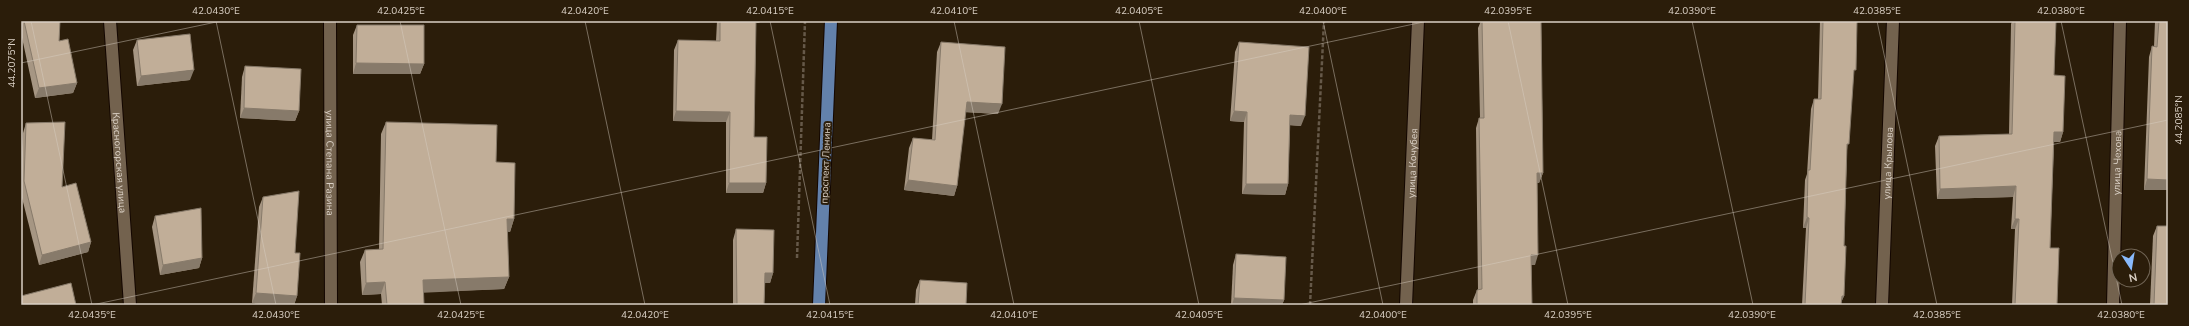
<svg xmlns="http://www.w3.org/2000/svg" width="2189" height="326" font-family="'Nunito Sans',sans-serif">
<rect width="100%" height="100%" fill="#2b1d0a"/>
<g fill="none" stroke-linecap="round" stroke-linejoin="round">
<g stroke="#130600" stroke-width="14">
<g id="minor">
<path id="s1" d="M110 21 130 305"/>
<path id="s2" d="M330 21 331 305"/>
<path id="s3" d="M1406 305 1418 21"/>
<path id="s4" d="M1882 305 1893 21"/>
<path id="s5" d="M2113 305 2120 21"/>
</g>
</g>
<g stroke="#130600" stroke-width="14">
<path id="major" d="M819 305 831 21"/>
</g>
<g stroke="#665949" stroke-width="2.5" stroke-dasharray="4 2" stroke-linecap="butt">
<path d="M797 258 805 21"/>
<path d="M1310 305 1324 21"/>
</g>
<use href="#minor" stroke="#73624e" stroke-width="12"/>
<use href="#major" stroke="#6381ab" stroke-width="12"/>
</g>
<g fill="#a69683">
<path d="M21 21H60L59 41 77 83 73 93 35 98 21 33Z"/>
<path d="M717 21H760L759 23H756L754 137 766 183 763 193H726V122L673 121 674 50 678 40 716 41Z"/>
<path d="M1481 21H1541L1543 173 1539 183H1537L1535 265H1531L1532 305H1473V300L1477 290H1478L1476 128 1479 118H1480L1478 28Z"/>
<path d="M1820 21H1857L1853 77 1847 150 1844 246V296L1841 302V305H1802L1806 228H1803L1805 180 1807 174 1811 109 1814 99H1818Z"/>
<path d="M2012 21H2056L2054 75 2063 132 2060 142H2054L2050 248 2057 305H2012L2015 229H2011L2013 197 1937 199 1935 146 1939 136 2009 134 2011 24Z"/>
<path d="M2155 21H2168V190H2144L2149 57 2152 46 2154 47Z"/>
<path d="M357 25 424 64 420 74H353V35Z"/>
<path d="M137 40 190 80 137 86 133 50Z"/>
<path d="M941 42 998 114 965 112 957 186 954 196 904 190 909 148 913 138 932 140 937 52Z"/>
<path d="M1239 42 1301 126 1290 125 1288 184 1285 195 1242 194 1244 122 1230 121 1235 52Z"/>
<path d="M245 66 299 111 295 121 240 118 242 77Z"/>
<path d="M386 122 496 162 514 219 510 232 507 231 509 277 504 289 423 292 424 305H382L381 294 362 295 360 262 365 250H379L381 134Z"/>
<path d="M26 123 91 242 88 252 39 265 21 194V171L23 133Z"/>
<path d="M263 197 295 253 297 296 294 305H276L252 303 259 207Z"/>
<path d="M155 216 202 258 199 268 160 275 152 227Z"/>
<path d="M2157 226 2168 305H2150L2153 236Z"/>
<path d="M736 229 773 273 770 283H765L764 305H733V240Z"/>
<path d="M1236 254 1284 300 1282 305H1231L1233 265Z"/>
<path d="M920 280 966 305H915L916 290Z"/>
</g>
<g fill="#877a6a">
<path d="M753 21H760L759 23 752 22Z"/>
<path d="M356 63 424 64 420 74H353Z"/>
<path d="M194 70 190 80 137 86 141 76Z"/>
<path d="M77 83 73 93 35 98 39 88Z"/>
<path d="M967 102 1002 104 998 114 963 112Z"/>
<path d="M244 108 299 111 295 121 240 118Z"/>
<path d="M676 111 730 112 726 122 673 121Z"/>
<path d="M1234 111 1247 112 1244 122 1230 121Z"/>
<path d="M1290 115 1305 116 1301 126 1286 125Z"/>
<path d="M2054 132H2063L2060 142H2051Z"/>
<path d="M1537 173H1543L1539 183H1534Z"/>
<path d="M2147 179 2168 180V190H2144Z"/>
<path d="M908 180 957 186 954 196 904 190Z"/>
<path d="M729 183H766L763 193H726Z"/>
<path d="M1246 184H1288L1285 195 1242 194Z"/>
<path d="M2016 186 2013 197 1937 199 1940 189Z"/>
<path d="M1807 217 1809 218 1806 228H1803Z"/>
<path d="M507 219H514L510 232 502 231Z"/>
<path d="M2015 219H2019L2015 229H2011Z"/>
<path d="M91 242 88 252 39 265 42 255Z"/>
<path d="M1531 255H1538L1535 265H1528Z"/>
<path d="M202 258 199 268 160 275 163 265Z"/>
<path d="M765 273H773L770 283H761Z"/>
<path d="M509 277 504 289 418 293 423 280Z"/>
<path d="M385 282 381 294 362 295 366 283Z"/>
<path d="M256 293 297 296 294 305H276L252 303Z"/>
<path d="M1842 296H1844L1840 305Z"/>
<path d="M1234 298 1284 300 1282 305H1232Z"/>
</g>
<g fill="#c1ae98" stroke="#877a6a">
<path d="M24 21H60L59 41 68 39 77 83 39 88Z"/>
<path d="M720 21H756L754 137H767L766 183H729L730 112 676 111 678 40 720 41Z"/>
<path d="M1482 21H1541L1543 173H1537L1538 255H1531L1532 305H1477V290L1482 289 1479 118H1484Z"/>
<path d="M1823 21H1857L1856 70H1854L1849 144H1847L1844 246H1846L1844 296H1842L1841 305H1805L1809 218 1807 217 1808 170H1810L1814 99H1821Z"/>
<path d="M2015 21H2056L2054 75 2065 76 2063 132H2054L2050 248H2059L2057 305H2015L2019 219H2015L2016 186 1940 189 1939 136 2012 134Z"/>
<path d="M2159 21H2168V180L2147 179 2152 46 2157 47Z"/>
<path d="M357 25H424V64L356 63Z"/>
<path d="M190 34 194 70 141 76 137 40Z"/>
<path d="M941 42 1005 47 1002 104 967 102 957 186 908 180 913 138 935 140Z"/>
<path d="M1239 42 1309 47 1305 116 1290 115 1288 184H1246L1247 112 1234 111Z"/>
<path d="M245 66 301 69 299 111 244 108Z"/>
<path d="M65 122 62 187 76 183 91 242 42 255 24 181 26 123Z"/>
<path d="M386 122 497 125 496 162 515 163 514 219H507L509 277 423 280 424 305H387L385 282 366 283 365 250 383 249Z"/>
<path d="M299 191 295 253H300L297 296 256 293 263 197Z"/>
<path d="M201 208 202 258 163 265 155 216Z"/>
<path d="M2157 226H2168V305H2154Z"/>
<path d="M736 229 774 230 773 273H765L764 305H737Z"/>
<path d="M1236 254 1286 257 1284 300 1234 298Z"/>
<path d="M920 280 967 283 966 305H918Z"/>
<path d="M71 283 76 305H21V296Z"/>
</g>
<path fill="none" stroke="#dad0c5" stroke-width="1" stroke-opacity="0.45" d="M31 21 92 305M216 21 276 305M400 21 461 305M585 21 645 305M770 21 830 305M954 21 1014 305M1139 21 1199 305M1323 21 1383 305M1508 21 1568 305M1692 21 1753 305M1877 21 1937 305M2061 21 2122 305M21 63 221 21M92 305 1428 21M1299 305 2168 120"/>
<g text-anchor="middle" stroke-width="4" stroke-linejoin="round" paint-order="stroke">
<g font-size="10" fill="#dad0c5" stroke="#2b1d0a">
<text dy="4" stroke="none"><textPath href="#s1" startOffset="142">Красногорская улица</textPath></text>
<text dy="4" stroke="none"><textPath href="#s2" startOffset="142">улица Степана Разина</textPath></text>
<text transform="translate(825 163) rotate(-88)" y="4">проспект Ленина</text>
<text dy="4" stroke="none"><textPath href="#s3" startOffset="142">улица Кочубея</textPath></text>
<text dy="4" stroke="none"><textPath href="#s4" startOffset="142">улица Крылова</textPath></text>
<text dy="4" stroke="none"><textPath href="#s5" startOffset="142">улица Чехова</textPath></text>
</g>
</g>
<rect width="2189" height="326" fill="none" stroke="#2b1d0a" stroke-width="44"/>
<g transform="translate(2131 268) rotate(168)"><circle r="19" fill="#2b1d0a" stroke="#716555"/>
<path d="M0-3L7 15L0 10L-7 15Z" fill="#89bafc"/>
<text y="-6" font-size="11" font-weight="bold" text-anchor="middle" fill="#dad0c5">N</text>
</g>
<rect x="22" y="22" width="2145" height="282" fill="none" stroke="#dad0c5" stroke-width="1.5"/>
<g font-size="10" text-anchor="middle" fill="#dad0c5">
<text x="216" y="14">42.0430°E</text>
<text x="401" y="14">42.0425°E</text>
<text x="585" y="14">42.0420°E</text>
<text x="770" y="14">42.0415°E</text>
<text x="954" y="14">42.0410°E</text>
<text x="1139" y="14">42.0405°E</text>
<text x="1323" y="14">42.0400°E</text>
<text x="1508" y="14">42.0395°E</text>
<text x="1692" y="14">42.0390°E</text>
<text x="1877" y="14">42.0385°E</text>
<text x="2061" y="14">42.0380°E</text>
<text transform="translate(11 63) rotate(-90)" y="4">44.2075°N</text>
<text transform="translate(2178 120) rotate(-90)" y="4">44.2085°N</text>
<text x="92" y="318">42.0435°E</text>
<text x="276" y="318">42.0430°E</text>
<text x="461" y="318">42.0425°E</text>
<text x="645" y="318">42.0420°E</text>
<text x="830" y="318">42.0415°E</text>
<text x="1014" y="318">42.0410°E</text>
<text x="1199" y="318">42.0405°E</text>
<text x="1383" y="318">42.0400°E</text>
<text x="1568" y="318">42.0395°E</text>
<text x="1752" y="318">42.0390°E</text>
<text x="1937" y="318">42.0385°E</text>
<text x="2121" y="318">42.0380°E</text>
</g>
</svg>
